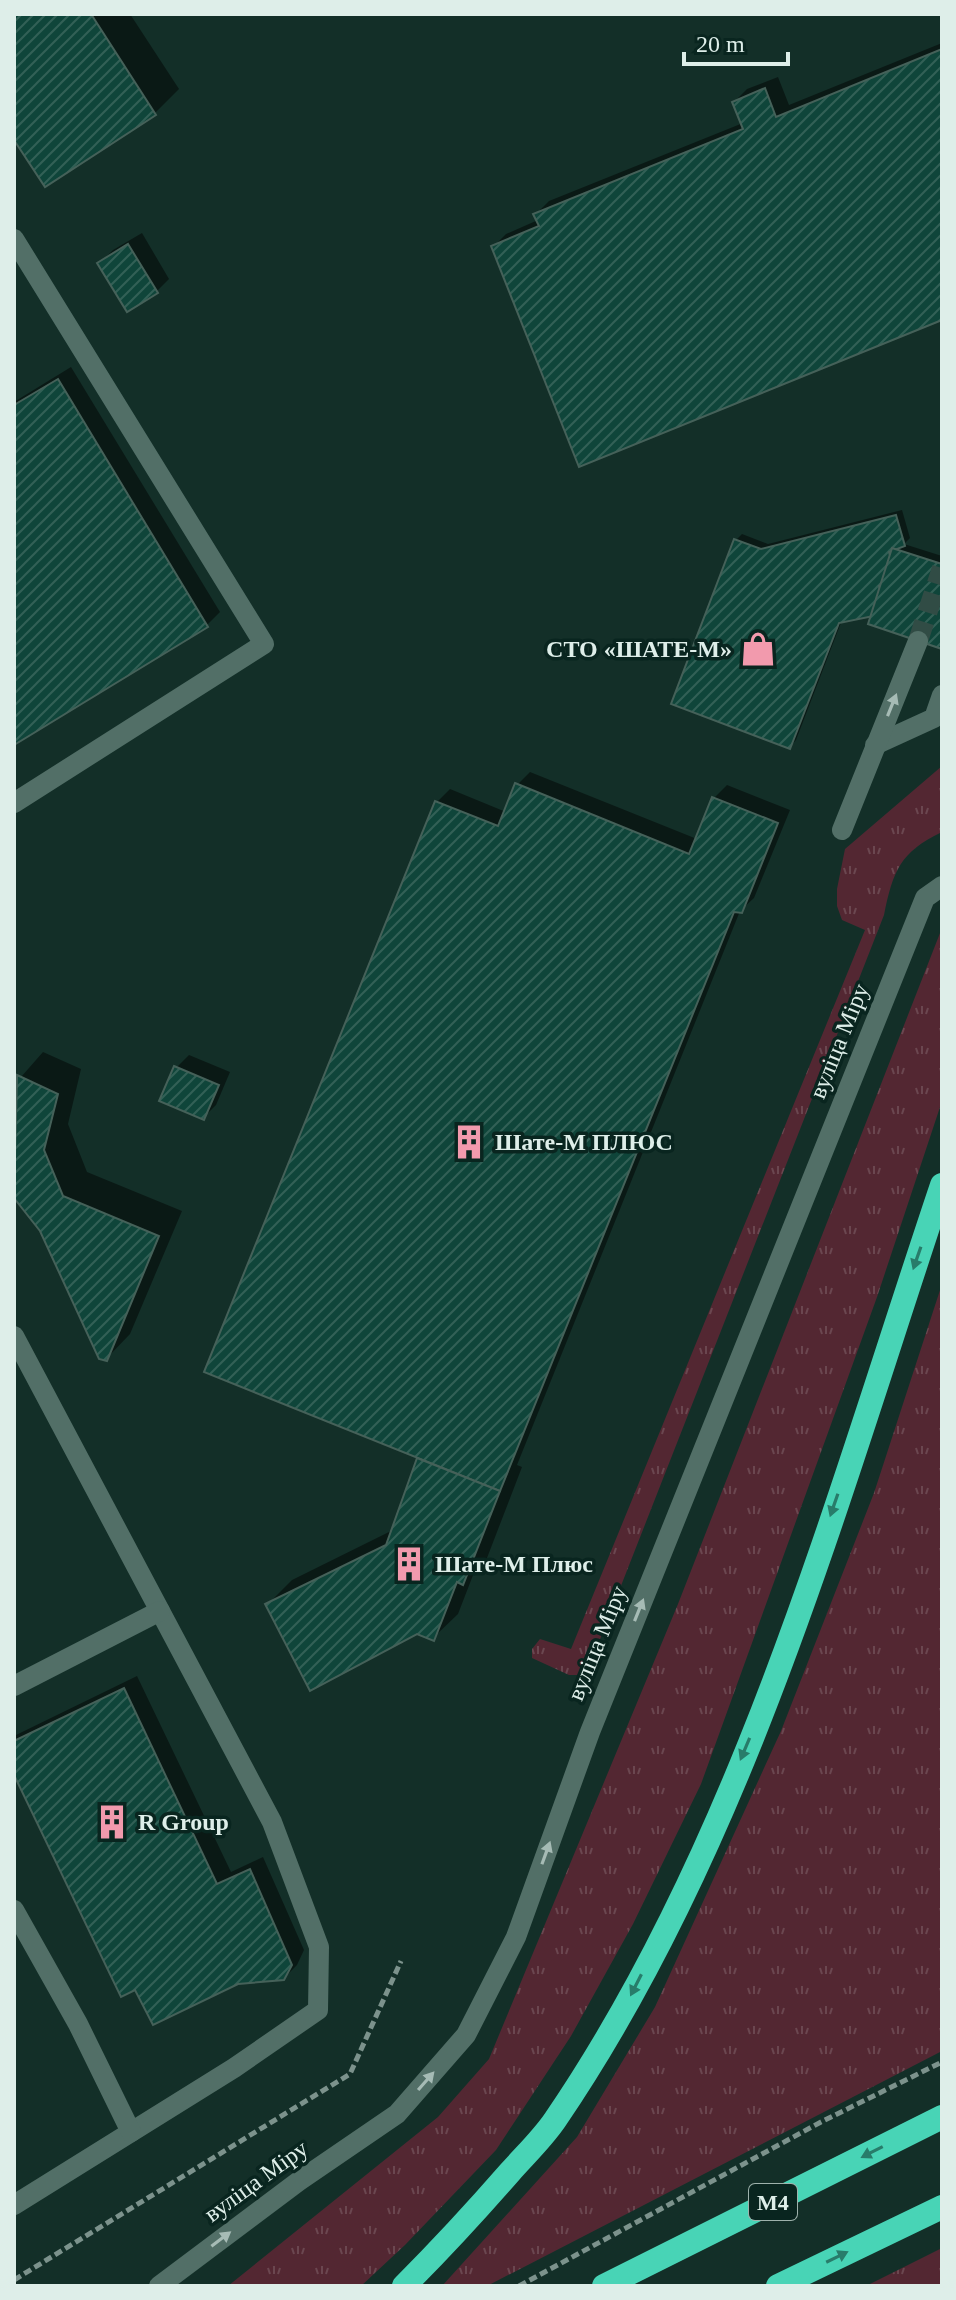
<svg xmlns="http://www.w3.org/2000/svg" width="956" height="2300" font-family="'Times New Roman',serif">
<defs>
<pattern id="grass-tufts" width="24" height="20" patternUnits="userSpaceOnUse" patternTransform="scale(2)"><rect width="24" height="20" fill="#532732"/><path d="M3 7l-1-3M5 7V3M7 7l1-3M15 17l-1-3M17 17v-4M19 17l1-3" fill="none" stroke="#6b4750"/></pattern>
<pattern id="building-hatch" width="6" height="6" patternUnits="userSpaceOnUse" patternTransform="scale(2)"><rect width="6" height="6" fill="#0f453a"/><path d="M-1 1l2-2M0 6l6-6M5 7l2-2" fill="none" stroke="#326056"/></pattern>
</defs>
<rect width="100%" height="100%" fill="#132f28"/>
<g fill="url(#grass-tufts)">
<path d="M942 766V832C900 852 893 871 884 915L586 1675H569L532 1658V1649L540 1639 571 1649 865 930 842 920 837 906V889L845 849Z"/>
<path d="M942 928V1101L877 1297 701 1784 633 1924 571 2036 496 2150 405 2245 361 2286H228L438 2117 489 2059 678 1604Z"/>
<path d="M942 1284V2051L487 2286H442L577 2137 655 2007 781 1731 874 1493Z"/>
<path d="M942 2248V2286H866Z"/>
</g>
<g fill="#0007">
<path d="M14 14H130L179 89 155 113 46 185 14 136Z"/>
<path d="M942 43V318L493 247 506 234 538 220 536 214 549 201 743 123 734 102 747 89 778 77 789 105Z"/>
<path d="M142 233 169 279 156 292 100 263 113 250Z"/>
<path d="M71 367 220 612 207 625 14 743V402Z"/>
<path d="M902 510 910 538 904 544 942 556V645L874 614 842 620 796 740 790 747 736 540 742 534 768 544Z"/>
<path d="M530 772 697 839 714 798 727 785 790 810 754 898 740 911 517 1465 522 1467 487 1558 475 1570 458 1614 433 1638 416 1632 268 1604 292 1580 393 1530 419 1457 437 802 450 789 506 812 517 785Z"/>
<path d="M43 1052 81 1069 68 1124 87 1172 182 1211 130 1334 106 1359 41 1230 14 1195V1085Z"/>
<path d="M189 1055 230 1072 216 1105 203 1118 176 1068Z"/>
<path d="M137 1676 231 1872 263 1857 304 1950 297 1965 284 1978 14 1770 16 1735Z"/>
</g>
<g fill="url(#building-hatch)" stroke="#456159" stroke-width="2">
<path d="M14 14H91L156 115 45 187 14 140Z"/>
<path d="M942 49V320L579 467 491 246 539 226 533 214 743 129 732 102 765 88 776 117Z"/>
<path d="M128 244 158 293 127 312 97 263Z"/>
<path d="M58 379 208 627 14 745V405Z"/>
<path d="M896 515 905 546 889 552 897 580 879 586 888 613 839 623 790 749 671 704 734 539 761 549Z"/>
<path d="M892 548 942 564V649L868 624Z"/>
<path d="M515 783 689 854 712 797 778 823 742 913 734 912 500 1491 204 1372 435 801 498 826Z"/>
<path d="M174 1066 219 1085 204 1120 159 1101Z"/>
<path d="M17 1075 58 1094 44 1150 63 1196 159 1236 107 1361 99 1359 40 1231 14 1198Z"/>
<path d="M417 1458 500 1491 463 1585 457 1582 434 1641 417 1634 310 1691 265 1604 386 1545Z"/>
<path d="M124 1688 217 1884 250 1869 292 1965 284 1980 238 1984 153 2025 135 1990 121 1997 14 1775V1741Z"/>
</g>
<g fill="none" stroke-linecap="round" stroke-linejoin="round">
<path stroke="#314c45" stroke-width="20" stroke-dasharray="20 10" stroke-linecap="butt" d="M918 641 942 568"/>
<g stroke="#7c928c" stroke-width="5" stroke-dasharray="8 4" stroke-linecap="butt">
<path d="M14 2280 350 2074 401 1961"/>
<path d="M519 2286 821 2122 942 2062"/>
</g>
<g stroke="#526f67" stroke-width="20">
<path d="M14 239 264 644 14 803"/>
<path d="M875 745 934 718 942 695"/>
<path d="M842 830 918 641"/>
<path d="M14 1336 272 1822 319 1947 318 2010 234 2068 14 2205"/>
<path d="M14 1686 160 1611"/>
<path d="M14 1910 78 2024 131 2132"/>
<path d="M159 2286 299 2181 397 2114 466 2035 516 1937 590 1732 925 898 942 886"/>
</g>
<g stroke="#48d4b6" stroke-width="24">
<path d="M404 2286C441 2249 476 2211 510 2172 525 2155 542 2139 555 2120 744 1843 836 1500 942 1185"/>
<path d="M604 2286 942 2117"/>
<path d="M778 2286 942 2207"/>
</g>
</g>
<defs><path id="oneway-solid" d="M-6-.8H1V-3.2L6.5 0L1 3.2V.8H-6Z" transform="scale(2)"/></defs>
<g fill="#a6bbb5">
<use href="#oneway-solid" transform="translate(892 705) rotate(-68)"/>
<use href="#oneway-solid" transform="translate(639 1610) rotate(-68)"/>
<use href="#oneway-solid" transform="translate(546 1853) rotate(-70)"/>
<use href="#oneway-solid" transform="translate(426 2081) rotate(-49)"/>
<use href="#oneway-solid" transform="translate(221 2239) rotate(-37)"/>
</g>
<g fill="#287c6a">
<use href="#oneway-solid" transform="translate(917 1258) rotate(109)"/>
<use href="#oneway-solid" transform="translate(834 1505) rotate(109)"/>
<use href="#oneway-solid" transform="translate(745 1749) rotate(113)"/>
<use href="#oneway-solid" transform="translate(636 1985) rotate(117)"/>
<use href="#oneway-solid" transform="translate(872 2152) rotate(153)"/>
<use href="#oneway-solid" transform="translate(837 2257) rotate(-26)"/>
</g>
<defs>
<g id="shop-bare" transform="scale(2.76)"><path d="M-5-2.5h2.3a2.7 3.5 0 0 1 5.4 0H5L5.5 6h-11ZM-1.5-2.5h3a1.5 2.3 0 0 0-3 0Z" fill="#f29aad" stroke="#09251f" stroke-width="2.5" paint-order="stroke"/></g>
<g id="building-bare" transform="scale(2.76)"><path d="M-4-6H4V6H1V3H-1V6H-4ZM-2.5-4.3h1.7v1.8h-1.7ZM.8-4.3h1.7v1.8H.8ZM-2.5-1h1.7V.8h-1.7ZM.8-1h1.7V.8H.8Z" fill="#f29aad" stroke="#09251f" stroke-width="2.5" paint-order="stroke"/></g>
</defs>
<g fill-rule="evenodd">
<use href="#shop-bare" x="758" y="649"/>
<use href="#building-bare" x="469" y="1142"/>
<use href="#building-bare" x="409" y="1564"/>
<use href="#building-bare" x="112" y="1822"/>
</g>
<g text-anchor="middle" stroke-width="7" stroke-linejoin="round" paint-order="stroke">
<rect fill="#09251f" stroke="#9eb2ac" stroke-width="2" x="749" y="2184" width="48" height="36" rx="6"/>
<g font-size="22" font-weight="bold" fill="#deeee9">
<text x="773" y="2210">М4</text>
</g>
<g font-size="24" font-weight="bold" fill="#deeee9" stroke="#09251f" text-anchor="start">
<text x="732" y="657" text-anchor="end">СТО «ШАТЕ-М»</text>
<text x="495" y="1150">Шате-М ПЛЮС</text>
<text x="435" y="1572">Шате-М Плюс</text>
<text x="138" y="1830">R Group</text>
</g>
<g font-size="24" fill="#deeee9" stroke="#09251f">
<text transform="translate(839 1041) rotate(-68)" y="8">вуліца Міру</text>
<text transform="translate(597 1643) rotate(-68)" y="8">вуліца Міру</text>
<text transform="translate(256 2181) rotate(-36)" y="8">вуліца Міру</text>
</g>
</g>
<rect width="956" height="2300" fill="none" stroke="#deeee9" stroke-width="32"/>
<path d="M684 52v12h104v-12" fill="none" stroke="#deeee9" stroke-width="4"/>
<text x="696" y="52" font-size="24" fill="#deeee9" stroke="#09251f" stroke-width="6" paint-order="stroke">20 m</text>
</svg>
